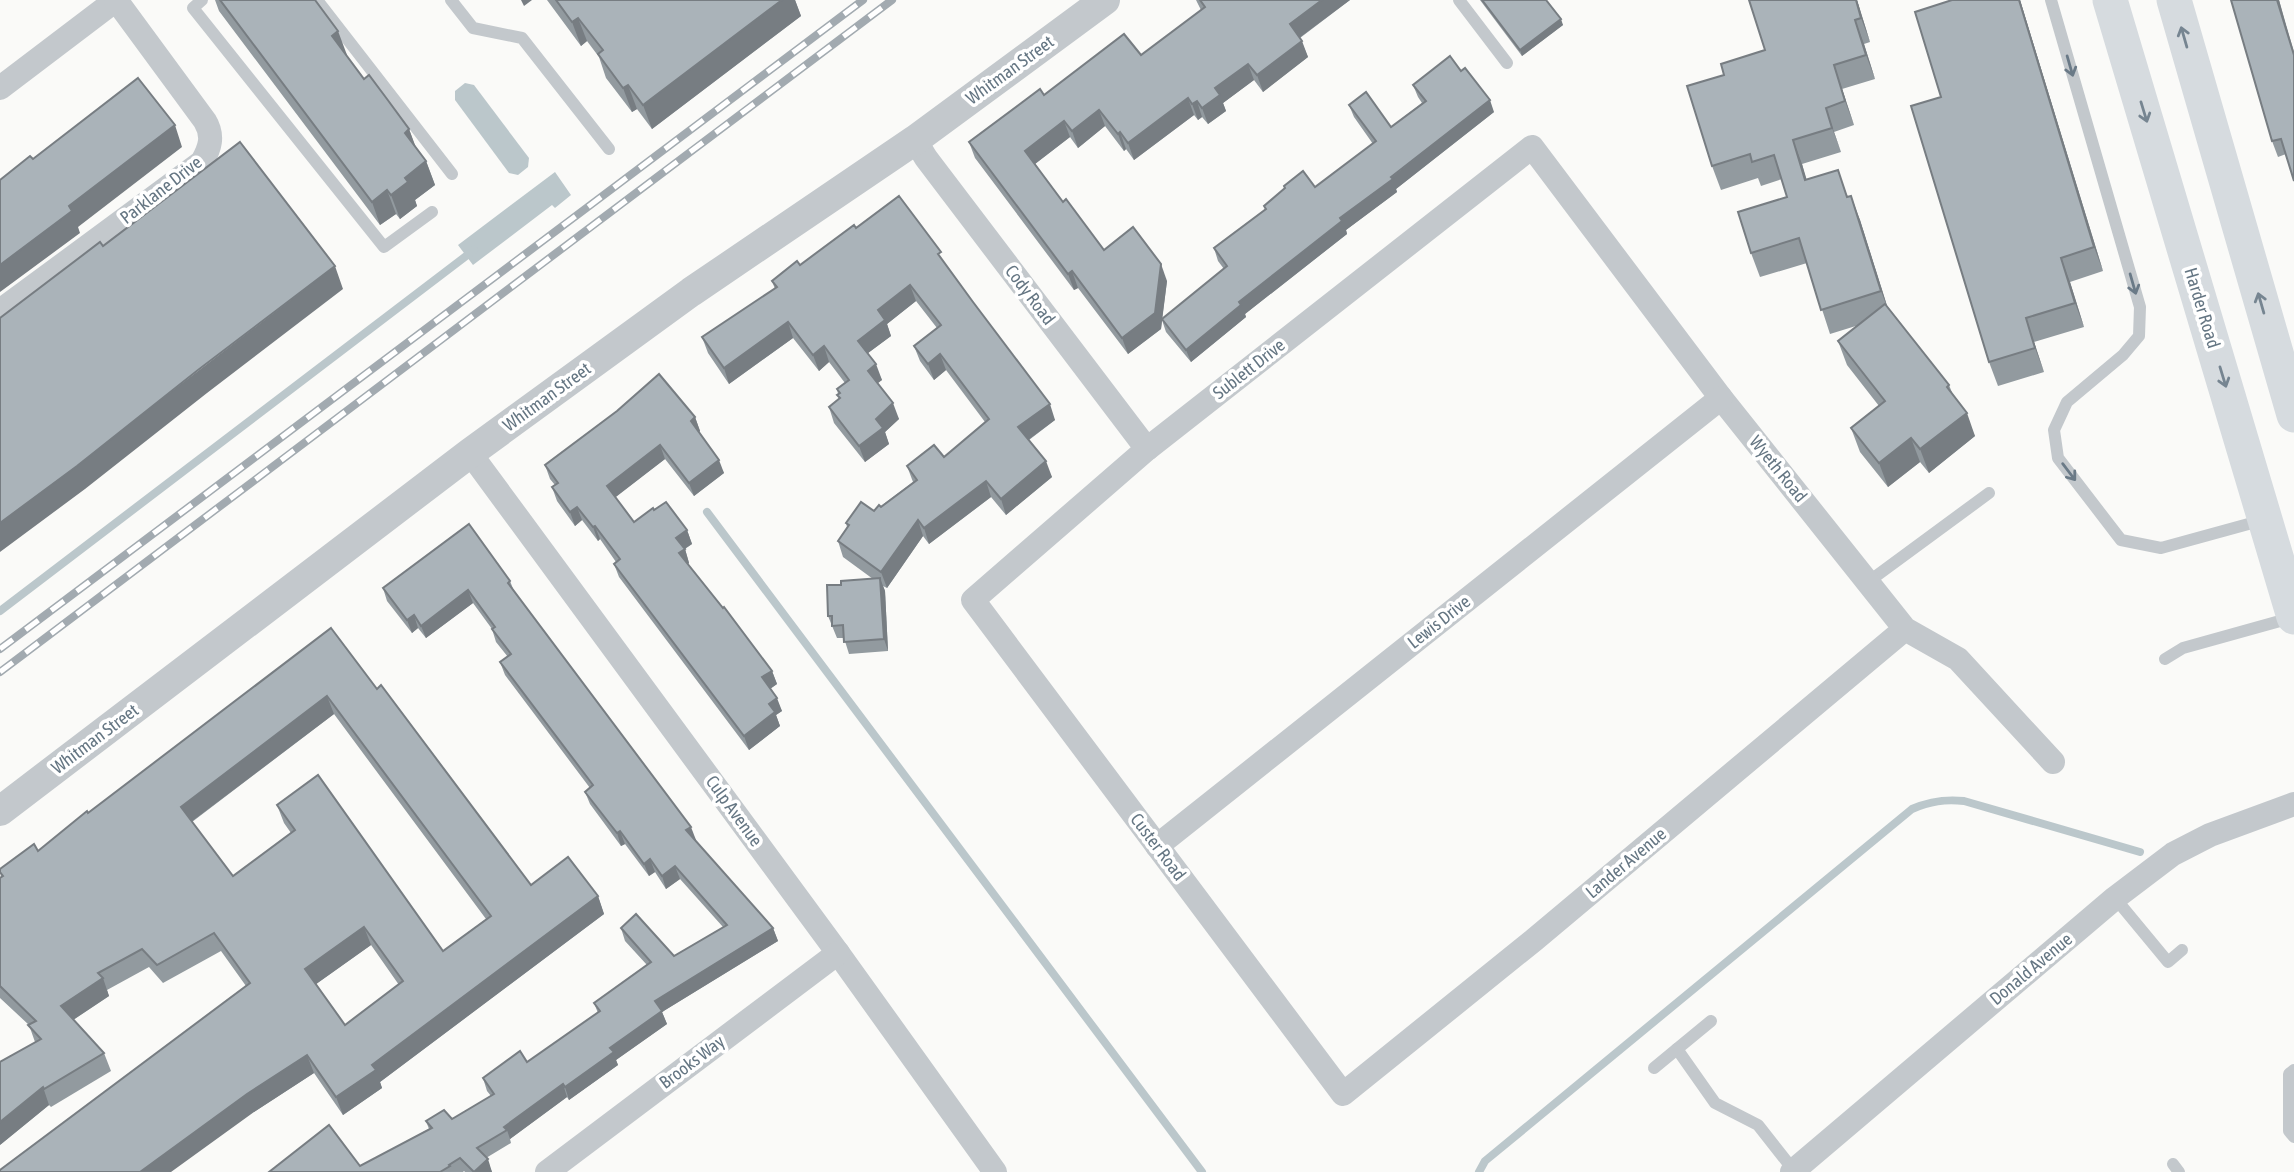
<svg xmlns="http://www.w3.org/2000/svg" width="2294" height="1172" font-family="'Asap Condensed',sans-serif">
<rect width="100%" height="100%" fill="#fafaf8"/>
<g fill="#bbc7cb">
<path d="M465 83 474 85 529 158 528 167 518 175 509 173 455 100V91Z"/>
<path d="M555 172 571 195 555 208 552 205 473 265 458 245Z"/>
</g>
<g fill="none" stroke-linecap="round" stroke-linejoin="round">
<g stroke="#bbc7cb" stroke-width="8">
<path d="M707 512 1202 1172"/>
<path d="M0 611 474 250"/>
<path d="M1479 1172 1485 1161 1912 809C1930 801 1945 799 1964 801L2140 852"/>
</g>
<g stroke="#c3c8cc" stroke-width="12">
<path d="M202 0 193 8 384 247 432 212"/>
<path d="M317 0 452 174"/>
<path d="M451 0 473 28 522 38 609 149"/>
<path d="M1459 0 1507 63"/>
<path d="M2051 0 2140 307 2139 336 2123 355 2067 402 2054 430 2058 458 2121 540 2161 548 2263 520"/>
<path d="M1868 582 1989 493"/>
<path d="M2165 659 2183 648 2294 617"/>
<path d="M2115 898 2168 962 2182 950"/>
<path d="M1711 1021 1677 1049 1715 1103 1758 1125 1795 1172"/>
<path d="M1654 1068 1677 1049"/>
<path d="M2294 1070 2289 1074V1131L2294 1137"/>
<path d="M2173 1164 2179 1172"/>
</g>
<g stroke="#c3c8cc" stroke-width="24">
<path d="M0 88 116 0"/>
<path d="M915 140 926 158 1147 449"/>
<path d="M0 311 202 162C210 148 214 136 205 121L116 0"/>
<path d="M470 453 838 953 995 1172"/>
<path d="M1905 629 1534 940 1343 1094 973 600 1147 449 1532 147 1721 398 1905 629 1958 659 2053 762"/>
<path d="M1157 846 1721 398"/>
<path d="M547 1172 838 953"/>
<path d="M1792 1172 2115 898 2173 854 2210 835 2294 804"/>
</g>
<path stroke="#c3c8cc" stroke-width="30" d="M0 811 470 453 691 292 915 140 1105 0"/>
<g stroke="#d6dbdf" stroke-width="35">
<path d="M2110 0 2294 617"/>
<path d="M2174 0 2294 415"/>
</g>
<g stroke="#a2aab0" stroke-width="8">
<g id="rail">
<path d="M0 649 863 0"/>
<path d="M0 672 892 0"/>
</g>
</g>
<use href="#rail" stroke="#fff" stroke-width="5" stroke-dasharray="16" stroke-linecap="butt"/>
</g>
<g fill="#929a9f" fill-rule="evenodd">
<path d="M215 0H315L346 55 364 79 409 129 415 146 426 161 435 185 415 200 417 206 400 219 396 214 380 225 219 11Z"/>
<path d="M547 0H795L801 16 652 129 637 109 632 112 606 78 599 57 587 41 581 46Z"/>
<path d="M1196 0H1350L1300 38 1308 57 1263 92 1254 80 1223 103 1226 111 1208 124 1202 117 1198 120 1194 115 1134 160 1126 149 1124 151 1105 126 1078 148 1070 137 1035 164 1063 202 1104 250 1167 281 1162 319 1224 269 1218 261 1214 248 1265 210 1264 206 1285 189 1284 186 1315 187 1373 144 1354 117 1349 105 1391 127 1422 103 1418 97 1413 85 1494 112 1396 189 1397 192 1346 230 1347 234 1245 314 1246 317 1191 362 1166 332 1162 320 1161 329 1128 354 1078 288 1074 290 975 158 969 142 1044 95 1141 55 1201 10Z"/>
<path d="M1480 0H1546L1563 25 1522 56Z"/>
<path d="M1857 0 1870 42 1864 44 1875 79 1842 89 1854 125 1834 132 1841 152 1802 164 1806 179 1848 197 1860 220 1887 306 1949 385 1953 395 1975 436 1929 473 1920 462 1888 487 1860 452 1851 428 1879 406 1847 365 1838 341 1859 325 1830 334 1807 263 1760 277 1751 253 1787 197 1782 179 1761 186 1758 178 1721 190 1712 166 1724 75Z"/>
<path d="M1952 0H2020L2103 271 2070 282 2084 327 2034 342 2044 372 1998 386 1989 362 1941 97Z"/>
<path d="M2231 0H2279L2294 52V181L2286 154 2278 157 2272 141Z"/>
<path d="M856 228 946 265 1055 420 1029 440 1052 477 1006 515 991 497 929 544 923 536 887 588 883 586 885 591 888 651 849 654 844 638H837L828 616 841 585 873 579 843 557 838 541 847 527 846 523 874 511 913 482 907 466 944 457 985 422 946 370 934 380 920 361 914 346 937 328 916 301 887 324 891 336 868 353 882 380 877 383 899 419 885 432 889 444 865 462 834 423 829 407 839 399 837 389 845 383 829 362 819 371 793 338 729 384 708 353 702 337 775 289 772 281 800 265Z"/>
<path d="M695 417 700 431 699 432 724 473 694 496 665 459 615 497 634 522 654 510 687 530 692 544 685 549 689 563 688 564 772 671 777 684 770 689 782 711 776 715 780 726 749 750 619 577 614 564 616 562 600 539 598 541 582 520 575 526 557 501 552 487 555 485 550 479 545 465Z"/>
<path d="M510 581 514 591 695 840 773 928 778 941 662 1012 667 1024 616 1060 618 1065 569 1100 567 1097 510 1139 511 1143 486 1158 492 1172H465L464 1171 463 1172H269L360 1166 429 1129 426 1121 452 1119 491 1096 487 1091 483 1078 527 1062 598 1013 594 1003 647 965 625 941 621 928 674 956 723 927 680 879 666 889 655 872 649 876 625 844 621 846 590 804 585 792 590 788 505 675 500 662 508 657 496 642 492 629 473 603 426 638 418 628 412 633 387 601 383 588Z"/>
<path d="M331 628 377 689 531 885 598 896 604 914 380 1082 382 1088 343 1115 314 1073 254 1112 246 986 221 951 163 983 149 967 107 990 109 996 73 1020 104 1053 111 1071 51 1107 49 1105 0 1145 35 1042 29 1025 0 998V878H1L0 869 38 851ZM334 714 486 919 443 951 277 805 284 823 291 833 233 876 192 822ZM371 945 399 985 345 1025 316 984Z"/>
</g>
<g fill="#777d82">
<path d="M521 0H532L524 6Z"/>
<path d="M782 0H795L801 16 652 129 643 105Z"/>
<path d="M1322 0H1350L1295 41 1290 24Z"/>
<path d="M1856 0H1857L1870 42 1861 18Z"/>
<path d="M2019 0H2020L2103 271 2094 247Z"/>
<path d="M2277 0H2279L2294 55Z"/>
<path d="M578 18 587 41 581 46 572 22Z"/>
<path d="M1561 19 1563 25 1522 56 1520 50Z"/>
<path d="M1855 20 1864 44 1875 79 1866 55Z"/>
<path d="M338 31 347 55 341 59 332 36Z"/>
<path d="M1302 41 1308 57 1263 92 1257 75Z"/>
<path d="M1248 64 1254 80 1223 103 1226 111 1208 124 1202 108 1215 88Z"/>
<path d="M1834 65 1854 125 1845 101Z"/>
<path d="M628 85 637 109 632 112 623 88Z"/>
<path d="M1188 98 1194 115 1134 160 1128 143Z"/>
<path d="M1490 100 1494 112 1396 189 1397 192 1346 230 1347 234 1245 314 1246 317 1191 362 1186 350 1239 302 1340 218Z"/>
<path d="M1197 101 1202 117 1198 120 1192 104Z"/>
<path d="M1826 108 1834 132 1841 152 1832 128Z"/>
<path d="M1099 110 1105 126 1078 148 1072 131Z"/>
<path d="M1064 121 1070 137 1031 167 1025 151Z"/>
<path d="M175 125 182 147 78 227 80 233 0 292V265L69 206Z"/>
<path d="M409 129 418 153 405 133Z"/>
<path d="M1120 132 1126 149 1124 151 1118 134Z"/>
<path d="M1793 140 1802 164 1814 204 1805 180Z"/>
<path d="M426 161 435 185 415 200 417 206 400 219 391 195 405 178Z"/>
<path d="M387 190 396 214 380 225 372 202Z"/>
<path d="M1851 196 1860 220 1890 315 1881 291Z"/>
<path d="M2061 258 2070 282 2084 327 2075 303Z"/>
<path d="M1161 264 1167 281 1161 329 1128 354 1122 338Z"/>
<path d="M335 266 343 289 207 393 85 489 0 552V523Z"/>
<path d="M1072 271 1078 288 1074 290 1068 274Z"/>
<path d="M910 285 916 301 887 324 891 336 864 356 858 341 878 310Z"/>
<path d="M2026 318 2044 372 2035 348Z"/>
<path d="M788 322 793 338 729 384 724 368Z"/>
<path d="M824 346 829 362 819 371 813 355Z"/>
<path d="M940 354 946 370 934 380 928 364Z"/>
<path d="M876 364 882 380 873 387 868 371Z"/>
<path d="M893 403 899 419 885 432 889 444 865 462 859 446 876 419Z"/>
<path d="M1050 404 1055 420 1024 443 1018 427Z"/>
<path d="M1967 413 1975 436 1929 473 1920 449Z"/>
<path d="M695 417 700 431 696 434 691 421Z"/>
<path d="M1911 438 1920 462 1888 487 1879 463Z"/>
<path d="M660 445 665 459 612 500 607 486Z"/>
<path d="M719 460 724 473 694 496 689 483Z"/>
<path d="M1046 461 1052 477 1006 515 1001 499Z"/>
<path d="M986 481 991 497 929 544 924 528Z"/>
<path d="M577 507 582 520 575 526 570 512Z"/>
<path d="M918 520 923 536 887 588 881 572Z"/>
<path d="M595 526 600 539 598 541 593 527Z"/>
<path d="M687 530 692 544 681 551 676 538Z"/>
<path d="M685 549 689 563 684 567 679 553Z"/>
<path d="M880 578 885 591 888 651 884 639Z"/>
<path d="M468 590 473 603 426 638 421 626Z"/>
<path d="M414 615 418 628 412 633 407 620Z"/>
<path d="M772 671 777 684 767 691 762 677Z"/>
<path d="M327 696 334 714 187 825 181 807Z"/>
<path d="M777 698 782 711 776 715 780 726 749 750 744 736 769 704Z"/>
<path d="M691 827 696 840 691 843 686 830Z"/>
<path d="M620 831 625 844 621 846 617 833Z"/>
<path d="M650 859 655 872 649 876 644 864Z"/>
<path d="M675 866 680 879 666 889 662 876Z"/>
<path d="M598 896 604 914 380 1082 382 1088 343 1115 336 1097 372 1065Z"/>
<path d="M364 927 371 945 312 987 305 969Z"/>
<path d="M773 928 778 941 662 1012 667 1024 616 1060 618 1065 569 1100 565 1087 655 1001Z"/>
<path d="M103 978 109 996 67 1024 61 1006Z"/>
<path d="M307 1055 314 1073 254 1112 171 1172H140L247 1094Z"/>
<path d="M563 1084 567 1097 510 1139 507 1130 504 1127Z"/>
<path d="M43 1087 49 1105 0 1145V1122Z"/>
<path d="M488 1159 492 1172H474Z"/>
</g>
<g fill="#aab3b9" stroke="#777d82" stroke-width="2" fill-rule="evenodd">
<path d="M220 0H315L338 31 332 36 364 79 369 75 387 99 409 129 405 133 426 161 405 178 408 182 391 195 387 190 372 202Z"/>
<path d="M556 0H782L643 105 628 85 623 88 598 54 603 50 578 18 572 22Z"/>
<path d="M1200 0H1322L1290 24 1302 41 1257 75 1248 64 1215 88 1220 95 1202 108 1197 101 1192 104 1188 98 1128 143 1120 132 1118 134 1099 110 1072 131 1064 121 1025 151 1063 202 1066 199 1104 250 1133 227 1161 264 1155 313 1122 338 1072 271 1068 274 969 142 1040 89 1044 95 1124 34 1141 55 1205 7Z"/>
<path d="M1482 0H1546L1561 19 1520 50Z"/>
<path d="M1749 0H1856L1861 18 1855 20 1866 55 1834 65 1845 101 1826 108 1832 128 1793 140 1805 180 1838 170 1847 197 1851 196 1881 291 1821 310 1799 238 1751 253 1738 212 1787 197 1774 155 1752 162 1750 154 1712 166 1687 86 1724 75 1721 64 1765 50Z"/>
<path d="M1952 0H2019L2094 247 2061 258 2075 303 2026 318 2035 348 1989 362 1911 106 1941 97 1915 12Z"/>
<path d="M2231 0H2277L2294 55V181L2281 139 2272 141Z"/>
<path d="M1450 56 1461 71 1465 68 1490 100 1391 177 1393 179 1340 218 1342 221 1239 302 1241 305 1186 350 1162 319 1227 266 1214 248 1266 209 1264 206 1285 188 1284 186 1303 171 1315 187 1376 141 1349 105 1366 92 1391 127 1426 101 1413 85Z"/>
<path d="M138 78 175 125 69 206 72 211 0 265V180L30 156 33 159Z"/>
<path d="M240 142 335 266 198 370 77 466 0 523V318L100 242 103 246Z"/>
<path d="M899 196 941 252 938 254 973 302 1050 404 1018 427 1046 461 1001 499 986 481 924 528 918 520 881 572 838 541 849 525 846 523 861 502 874 511 879 505 881 507 917 480 907 466 934 445 944 457 989 419 940 354 928 364 914 346 941 325 910 285 878 310 885 320 858 341 876 364 868 371 893 403 876 419 883 428 859 446 829 407 840 398 837 395 840 393 837 389 849 380 824 346 813 355 788 322 724 368 702 337 777 287 772 281 797 261 800 265 854 225 856 228Z"/>
<path d="M1885 304 1949 385 1947 387 1967 413 1920 449 1911 438 1879 463 1851 428 1885 401 1838 341Z"/>
<path d="M659 374 695 417 691 421 719 460 689 483 660 445 607 486 634 522 653 508 654 510 666 502 687 530 676 538 685 549 679 553 723 608 724 607 772 671 762 677 777 698 769 704 775 712 744 736 614 564 620 559 595 526 593 527 577 507 570 512 552 487 558 483 545 465 617 411Z"/>
<path d="M469 524 510 581 508 583 691 827 686 830 773 928 655 1001 662 1011 610 1048 614 1052 565 1087 563 1084 504 1127 507 1130 477 1148 488 1159 474 1172 460 1158 449 1165 450 1166 440 1172H269L329 1125 360 1166 432 1128 426 1121 444 1110 452 1119 494 1094 483 1078 520 1051 527 1062 600 1011 594 1003 651 962 621 928 636 914 674 956 727 925 675 866 662 876 650 859 644 864 620 831 617 833 585 792 593 785 500 662 511 654 492 629 495 627 468 590 421 626 414 615 407 620 383 588Z"/>
<path d="M880 578 884 639 844 642 843 625 832 626V616H828L827 585H841V581Z"/>
<path d="M331 628 377 689 381 685 531 885 568 857 598 896 372 1065 376 1070 336 1097 307 1055 247 1094 140 1172H0V1170L250 983 214 933 157 965 142 949 98 973 103 978 61 1006 104 1053 44 1089 43 1087 0 1122V1062L41 1039 28 1025 36 1021 0 986V878L3 876 0 872V869L34 844 38 851 87 811 88 813ZM327 696 491 916 443 951 318 775 277 805 295 830 233 876 181 807ZM364 927 403 981 345 1025 305 969Z"/>
</g>
<defs><path id="oneway-shaft" d="M-6 0H5M1.5-3L5.5 0L1.5 3" fill="none" stroke-width="1.6" stroke-linecap="round" stroke-linejoin="round" transform="scale(1.75)"/></defs>
<g stroke="#768591">
<use href="#oneway-shaft" transform="translate(2184 37) rotate(-106)"/>
<use href="#oneway-shaft" transform="translate(2144 112) rotate(73)"/>
<use href="#oneway-shaft" transform="translate(2261 303) rotate(-106)"/>
<use href="#oneway-shaft" transform="translate(2223 377) rotate(73)"/>
</g>
<g stroke="#6a7a87">
<use href="#oneway-shaft" transform="translate(2070 66) rotate(74)"/>
<use href="#oneway-shaft" transform="translate(2133 284) rotate(74)"/>
<use href="#oneway-shaft" transform="translate(2069 472) rotate(53)"/>
</g>
<g text-anchor="middle" stroke-width="7" stroke-linejoin="round" paint-order="stroke">
<g font-size="18" fill="#657683" stroke="#fff">
<text transform="translate(1010 70) rotate(-36)" y="6">Whitman Street</text>
<text transform="translate(161 190) rotate(-38)" y="6">Parklane Drive</text>
<text transform="translate(1030 295) rotate(53)" y="6">Cody Road</text>
<text transform="translate(2202 308) rotate(73)" y="6">Harder Road</text>
<text transform="translate(1249 369) rotate(-38)" y="6">Sublett Drive</text>
<text transform="translate(547 397) rotate(-36)" y="6">Whitman Street</text>
<text transform="translate(1778 469) rotate(51)" y="6">Wyeth Road</text>
<text transform="translate(1439 622) rotate(-38)" y="6">Lewis Drive</text>
<text transform="translate(95 739) rotate(-37)" y="6">Whitman Street</text>
<text transform="translate(734 811) rotate(54)" y="6">Culp Avenue</text>
<text transform="translate(1158 847) rotate(53)" y="6">Custer Road</text>
<text transform="translate(1626 863) rotate(-40)" y="6">Lander Avenue</text>
<text transform="translate(2031 969) rotate(-40)" y="6">Donald Avenue</text>
<text transform="translate(692 1062) rotate(-37)" y="6">Brooks Way</text>
</g>
</g>
</svg>
